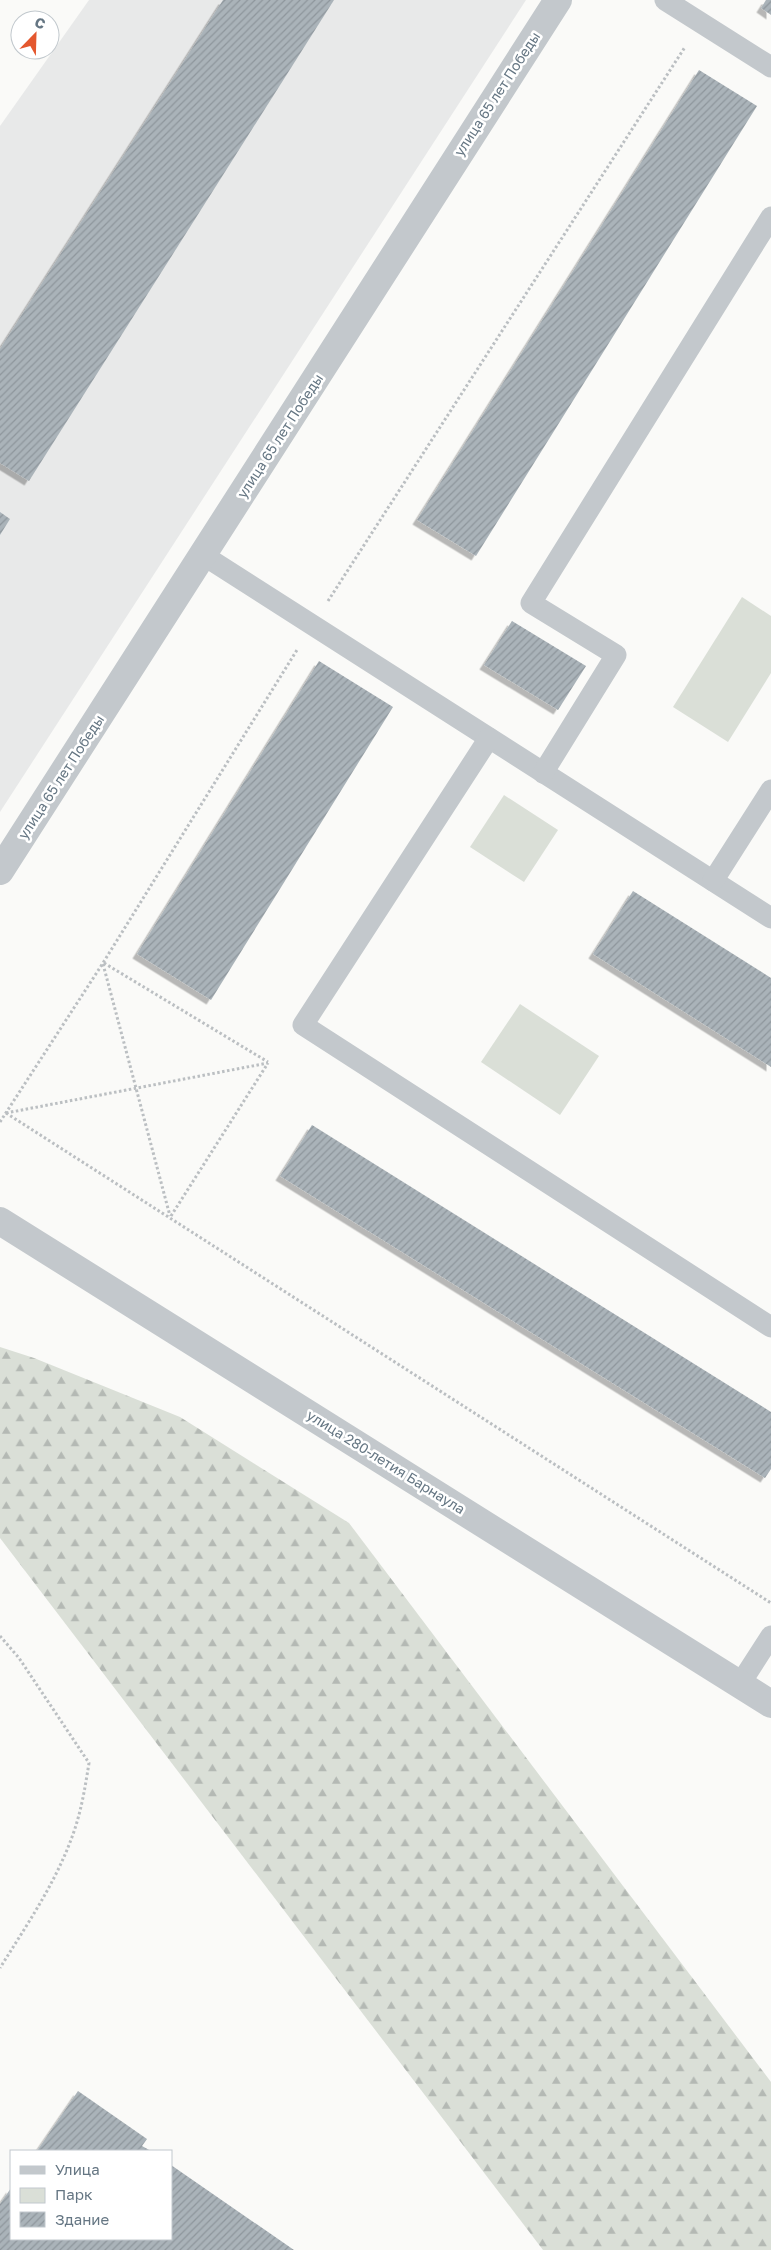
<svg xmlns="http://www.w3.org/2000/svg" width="771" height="2250" font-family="'Golos Text',sans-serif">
<defs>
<pattern id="forest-firs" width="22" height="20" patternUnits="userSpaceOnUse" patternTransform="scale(1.25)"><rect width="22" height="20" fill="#dadfd7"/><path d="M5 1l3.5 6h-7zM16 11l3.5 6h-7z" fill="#b4b9b4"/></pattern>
<pattern id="building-hatch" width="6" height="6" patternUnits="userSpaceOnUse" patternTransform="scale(1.25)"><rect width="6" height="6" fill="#aab3b9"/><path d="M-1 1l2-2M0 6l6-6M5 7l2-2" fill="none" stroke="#8e969c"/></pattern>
<filter id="shadow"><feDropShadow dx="-4.5" dy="4.5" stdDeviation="0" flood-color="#0004"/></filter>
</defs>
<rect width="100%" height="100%" fill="#fafaf8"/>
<path fill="#e8e9e9" d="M89 0H526L0 812V126Z"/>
<g fill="#dadfd7">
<path d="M742 597 771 616V673L728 742 673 707Z"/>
<path d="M504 795 558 830 524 882 470 847Z"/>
<path d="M520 1004 599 1056 560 1115 481 1062Z"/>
</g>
<path fill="url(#forest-firs)" d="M0 1347 34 1358 180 1417 349 1523 771 2082V2250H543L0 1538Z"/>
<g fill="url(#building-hatch)" filter="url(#shadow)">
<path d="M223 0H334L29 481 0 463V349Z"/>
<path d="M766 0H771V15L761 8Z"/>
<path d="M699 70 757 106 476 556 417 520Z"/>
<path d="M0 512 10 519 0 535Z"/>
<path d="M512 621 586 666 558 710 484 665Z"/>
<path d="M319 661 393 707 211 1000 137 954Z"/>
<path d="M633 891 771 978V1067L593 954Z"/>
<path d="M312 1125 771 1412V1469L765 1478 280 1176Z"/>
<path d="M78 2091 147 2139 142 2146 151 2151H37Z"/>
<path d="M171 2165 294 2250H0V2204L11 2188V2239H171Z"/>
</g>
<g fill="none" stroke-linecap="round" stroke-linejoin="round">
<g stroke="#bbbfc2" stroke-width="3" stroke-dasharray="2.5 2.5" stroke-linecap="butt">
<path d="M328 601 685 47"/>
<path d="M104 963 268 1062"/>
<path d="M103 964 170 1216"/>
<path d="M6 1113 771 1603"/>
<path d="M6 1113 268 1063"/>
<path d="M0 1122 103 963 297 650"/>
<path d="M171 1216 268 1063"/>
<path d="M0 1636 19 1658 89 1763C85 1788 81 1813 72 1837 55 1884 26 1926 0 1968"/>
</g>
<g stroke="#c3c8cc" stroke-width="21">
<path d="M665 0 771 67"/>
<path d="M203 555 771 918"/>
<path d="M489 738 303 1025 771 1327"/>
<path d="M543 773 616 655 531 603 771 217"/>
<path d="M713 881 771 790"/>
<path d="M740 1684 771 1636"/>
</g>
<g stroke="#c3c8cc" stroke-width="28">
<path d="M0 871 558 0"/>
<path d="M0 1221 771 1704"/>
</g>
</g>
<g text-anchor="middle" stroke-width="5" stroke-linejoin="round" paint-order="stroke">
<g font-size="14" fill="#657683" stroke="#fff">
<text transform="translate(497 94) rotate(-57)" y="5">улица 65 лет Победы</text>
<text transform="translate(280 436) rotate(-57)" y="5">улица 65 лет Победы</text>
<text transform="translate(61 777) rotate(-57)" y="5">улица 65 лет Победы</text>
<text transform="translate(386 1462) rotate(32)" y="5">улица 280-летия Барнаула</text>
</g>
</g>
<rect x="10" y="2150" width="162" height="90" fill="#ffffff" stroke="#c1c8cd"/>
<rect x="20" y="2166" width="25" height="8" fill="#c3c8cc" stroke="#c1c8cd"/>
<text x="55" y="2175" font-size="15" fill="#657683">Улица</text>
<rect x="20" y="2188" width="25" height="15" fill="#dadfd7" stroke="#c1c8cd"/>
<text x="55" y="2200" font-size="15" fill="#657683">Парк</text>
<rect x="20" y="2212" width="25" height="15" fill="url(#building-hatch)" stroke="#c1c8cd"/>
<text x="55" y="2225" font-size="15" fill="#657683">Здание</text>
<g transform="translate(35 35) rotate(23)"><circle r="24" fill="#ffffff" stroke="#c1c8cd"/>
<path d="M0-4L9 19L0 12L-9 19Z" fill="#e4572e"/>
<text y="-8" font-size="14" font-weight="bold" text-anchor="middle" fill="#657683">С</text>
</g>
</svg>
